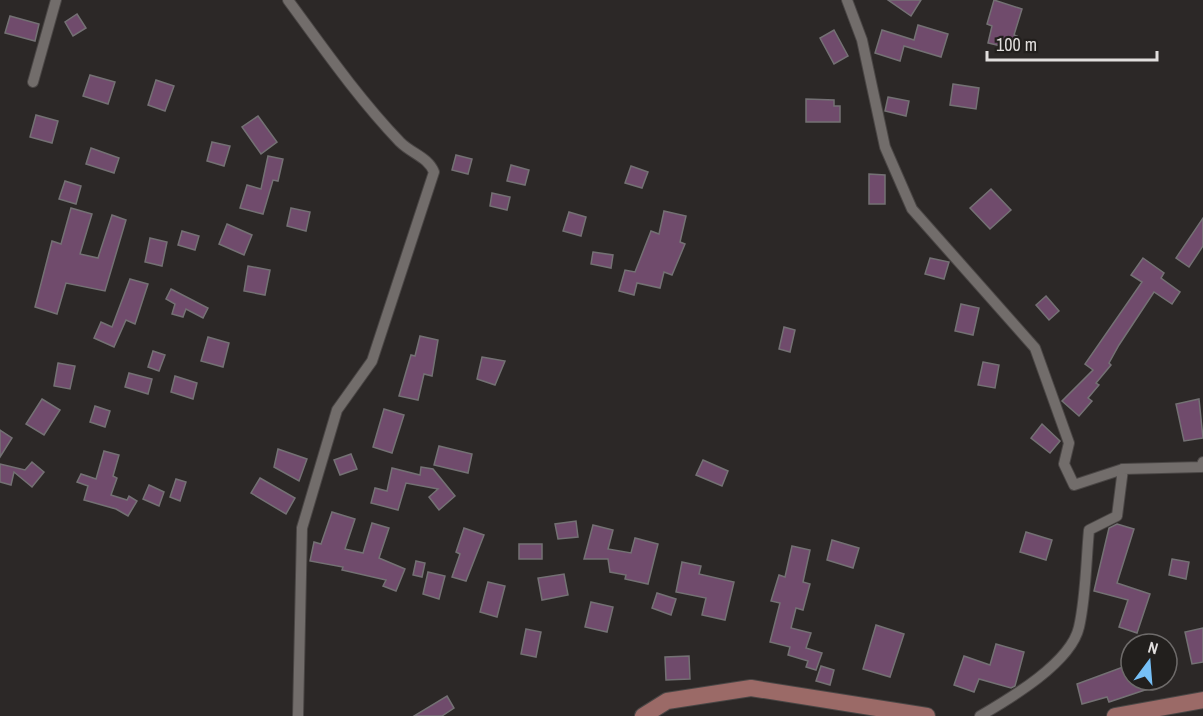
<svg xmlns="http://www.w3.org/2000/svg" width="1203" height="716" font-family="'Archivo Narrow',sans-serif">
<rect width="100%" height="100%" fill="#2c2827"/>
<g fill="#704b6c" stroke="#747174" stroke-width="1.5">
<path d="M888 0H921L911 16Z"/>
<path d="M994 0 1022 9 1014 35 1017 36 1014 49 988 43 992 26 987 24Z"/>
<path d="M77 14 86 28 73 36 65 22Z"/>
<path d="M10 16 39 24 35 41 5 33Z"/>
<path d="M918 25 948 34 941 57 904 46 900 61 875 53 882 30 914 40Z"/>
<path d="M834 30 848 56 834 64 820 38Z"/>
<path d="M90 75 115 82 108 104 83 96Z"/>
<path d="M156 80 174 86 165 111 148 105Z"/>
<path d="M953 84 979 88 976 109 950 105Z"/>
<path d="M888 97 909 101 906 116 885 111Z"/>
<path d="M806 99 834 100V106H840V122H806Z"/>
<path d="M36 115 58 121 52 143 30 137Z"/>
<path d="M258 116 277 142 261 154 242 127Z"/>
<path d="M212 142 230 146 224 166 207 161Z"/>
<path d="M91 148 119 158 114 173 86 164Z"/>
<path d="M456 155 472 159 468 174 452 170Z"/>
<path d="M268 156 283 159 278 181 273 180 263 214 240 208 247 185 261 189Z"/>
<path d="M511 165 529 170 525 185 507 181Z"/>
<path d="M631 166 648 172 642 188 625 183Z"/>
<path d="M869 174 885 175V204H869Z"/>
<path d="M65 181 81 186 76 204 59 199Z"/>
<path d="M991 189 1011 210 990 229 970 208Z"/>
<path d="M492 193 510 197 507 210 490 206Z"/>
<path d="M71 208 92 214 80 254 98 258 112 215 126 220 105 291 66 283 57 314 35 307 52 241 61 244Z"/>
<path d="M291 208 310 212 306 231 287 226Z"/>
<path d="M664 211 686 216 680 242 685 244 672 275 664 272 660 288 637 283 634 295 619 291 625 270 635 272 651 231 659 234Z"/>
<path d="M569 212 586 217 581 236 563 231Z"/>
<path d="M1203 218V246L1189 267 1176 258Z"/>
<path d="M227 224 252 235 244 255 219 244Z"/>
<path d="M182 231 199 236 195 250 178 245Z"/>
<path d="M150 238 167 242 162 266 145 262Z"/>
<path d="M593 252 613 255 611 268 591 264Z"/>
<path d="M930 258 949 262 944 279 925 274Z"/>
<path d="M1143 258 1164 273 1161 278 1180 292 1172 304 1154 292 1119 345 1109 363 1111 365 1096 383 1099 385 1088 398 1092 401 1079 416 1062 401 1093 370 1085 364 1142 282 1131 275Z"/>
<path d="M248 266 270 270 265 295 244 291Z"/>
<path d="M130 279 148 284 135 324 126 320 114 347 94 338 101 322 112 327Z"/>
<path d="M171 289 208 308 203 318 186 309 183 317 172 314 175 304 166 299Z"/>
<path d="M1046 296 1059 311 1049 320 1036 305Z"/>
<path d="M961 304 979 308 973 335 955 331Z"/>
<path d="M784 327 795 330 790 352 779 349Z"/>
<path d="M420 336 438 340 432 376 424 374 418 400 399 396 411 355 415 356Z"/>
<path d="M208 337 229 343 223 367 201 361Z"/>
<path d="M153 351 165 355 159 371 148 367Z"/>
<path d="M482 357 505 361 495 385 477 379Z"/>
<path d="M983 362 999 365 995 388 978 385Z"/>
<path d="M58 363 75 366 70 389 54 386Z"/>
<path d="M129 373 152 379 148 394 125 387Z"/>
<path d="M175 376 197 383 193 399 171 392Z"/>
<path d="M42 399 60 410 44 435 26 424Z"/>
<path d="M1199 399 1203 438 1184 441 1176 404Z"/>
<path d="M95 406 110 411 105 427 90 422Z"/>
<path d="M384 409 404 415 392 453 373 447Z"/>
<path d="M1042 424 1060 441 1050 453 1031 438Z"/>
<path d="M0 430 12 438 0 457Z"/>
<path d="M439 446 472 454 468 473 434 465Z"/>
<path d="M278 449 307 459 299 481 274 467Z"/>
<path d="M104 451 119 455 113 476 117 478 111 495 127 500 129 496 137 501 128 516 116 509 84 500 88 486 77 482 81 474 96 479Z"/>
<path d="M351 454 357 469 340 475 334 460Z"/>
<path d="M703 460 728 471 722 486 696 475Z"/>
<path d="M32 462 44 472 32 487 14 472 11 485 0 482V464L25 470Z"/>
<path d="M421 467 433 469 455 496 439 510 429 497 438 489 406 483 398 510 371 503 375 488 387 491 392 468 420 475Z"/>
<path d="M260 478 295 498 286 514 251 493Z"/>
<path d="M176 479 186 482 180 501 170 497Z"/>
<path d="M149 485 164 492 159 506 143 499Z"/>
<path d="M332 512 355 519 345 549 363 553 372 523 389 528 379 558 405 569 396 591 383 586 386 580 342 570 343 567 310 561 314 542 321 544Z"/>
<path d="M576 521 578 537 558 539 555 524Z"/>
<path d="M1117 524 1134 529 1117 583 1150 594 1137 633 1119 627 1128 600 1094 591 1109 528Z"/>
<path d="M593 525 613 530 608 549 631 553 635 538 658 544 648 584 625 579 626 575 610 572 608 559H584Z"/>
<path d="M464 528 484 535 466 581 452 577 460 554 456 552Z"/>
<path d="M1026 532 1052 540 1046 560 1020 552Z"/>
<path d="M832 540 859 548 853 568 827 560Z"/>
<rect x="519" y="544" width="23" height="15"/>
<path d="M792 546 810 550 803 582 810 584 803 610 796 608 791 628 811 633 806 648 822 653 816 670 806 667 808 661 788 655 790 647 770 642 780 603 771 601 779 575 785 577Z"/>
<path d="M1172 559 1189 562 1186 579 1169 575Z"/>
<path d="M416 561 425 563 422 577 413 575Z"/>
<path d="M682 562 701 566 699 574 734 582 725 620 702 615 706 598 676 592Z"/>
<path d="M428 572 445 576 439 599 423 594Z"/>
<path d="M564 574 568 595 542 600 538 578Z"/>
<path d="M488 582 505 586 497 617 480 612Z"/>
<path d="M657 593 676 599 671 615 652 608Z"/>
<path d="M591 602 613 607 607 632 585 627Z"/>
<path d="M876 625 904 634 890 677 863 669Z"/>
<path d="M1203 628V662L1192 664 1185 632Z"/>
<path d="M526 629 541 632 536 657 521 654Z"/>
<path d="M996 644 1024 652 1015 686 1011 688 979 679 974 692 954 685 964 656 990 665Z"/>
<path d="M689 656 690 679 666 680 665 657Z"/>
<path d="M1131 664V680L1169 682 1109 702 1107 697 1082 704 1077 684Z"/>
<path d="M821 666 834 670 830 685 816 681Z"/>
<path d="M447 696 454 708 442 716H414Z"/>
</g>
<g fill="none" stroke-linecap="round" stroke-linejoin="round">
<g stroke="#4a4645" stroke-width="12">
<g id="street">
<path d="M288 0C324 49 358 98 400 142 412 154 428 157 434 172L372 361 337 410 302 528 298 716"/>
<path d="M847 0 862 40 885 147 912 209 1035 348 1069 443 1064 464 1074 485 1123 469"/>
<path d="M33 82 56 0"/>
<path d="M980 716C1009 699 1071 663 1079 627 1086 596 1086 562 1089 530L1117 516 1123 469 1201 467 1203 462"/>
</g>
</g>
<g stroke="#4a4645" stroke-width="18">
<g id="primary">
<path d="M643 716 667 701 751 688 927 716"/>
<path d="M1115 716 1203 700"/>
</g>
</g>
<use href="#street" stroke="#726d6b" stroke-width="10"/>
<use href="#primary" stroke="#9b6a67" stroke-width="16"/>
</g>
<g transform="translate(1149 662) rotate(16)"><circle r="28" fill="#221f1d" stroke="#6e6b6a" stroke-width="1.5"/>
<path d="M0-4.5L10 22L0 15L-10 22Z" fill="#76c0f7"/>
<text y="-9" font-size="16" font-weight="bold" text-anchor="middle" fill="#e1dedd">N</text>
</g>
<path d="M987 51v9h170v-9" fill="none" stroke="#e1dedd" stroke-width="3"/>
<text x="996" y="51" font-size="18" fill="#e1dedd" stroke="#221f1d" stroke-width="4.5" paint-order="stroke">100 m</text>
</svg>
